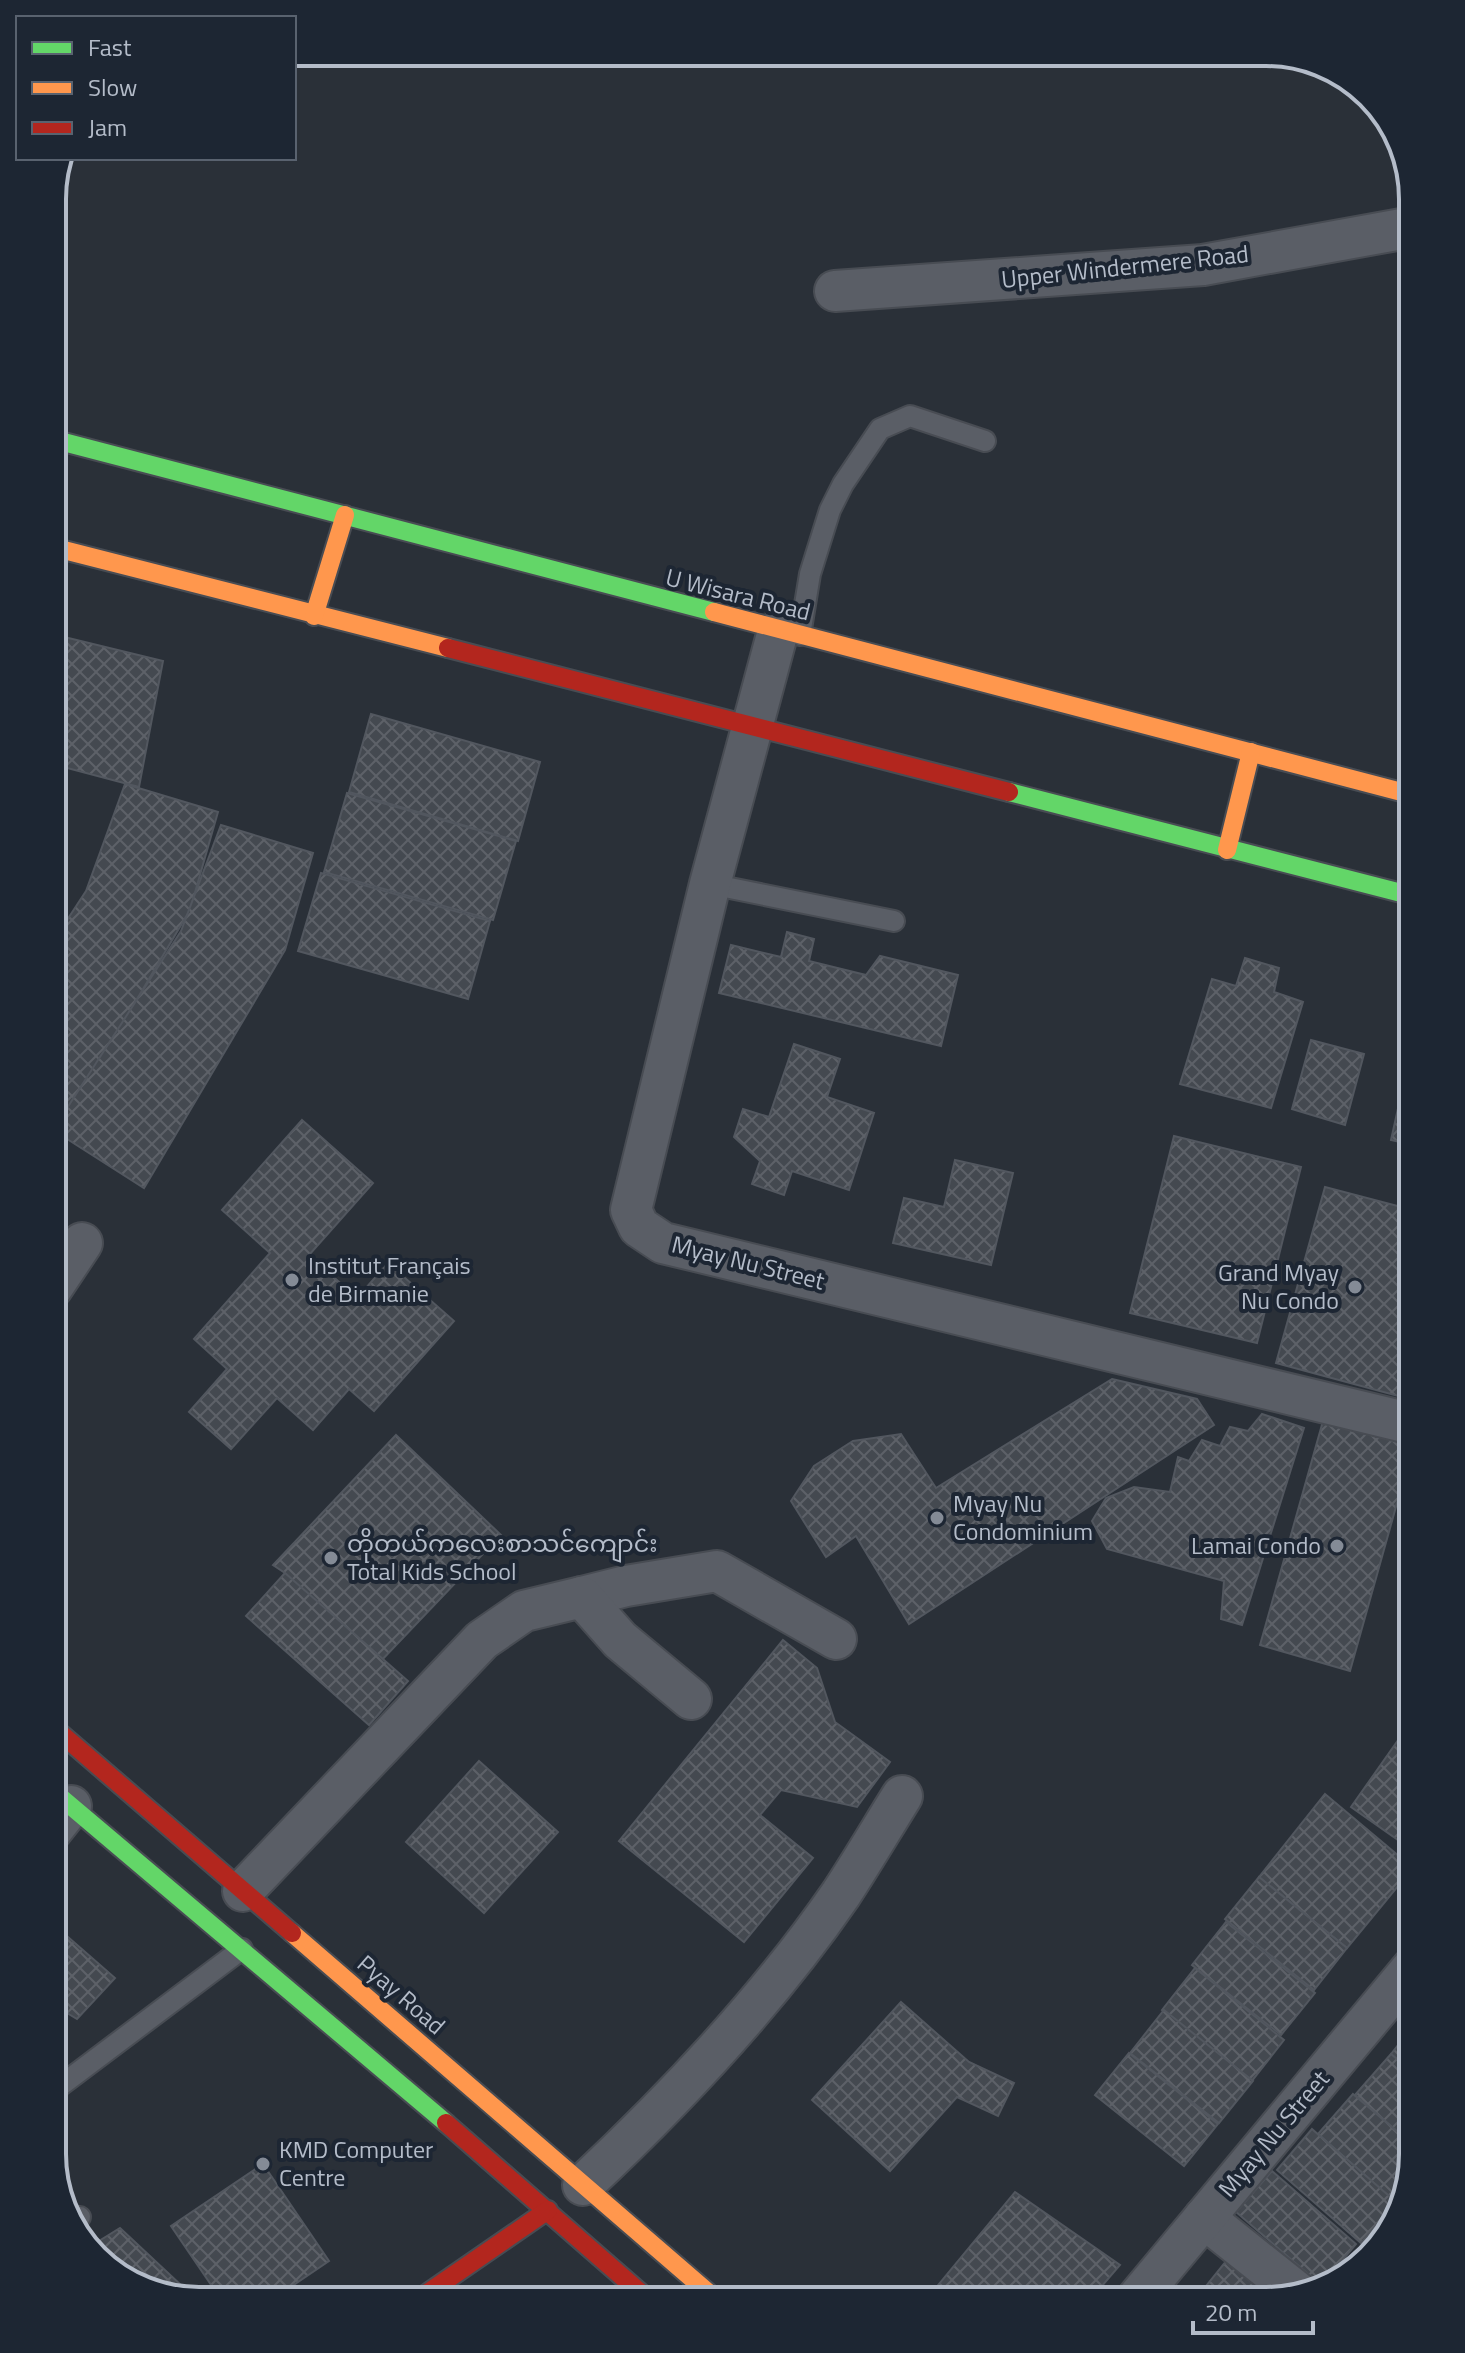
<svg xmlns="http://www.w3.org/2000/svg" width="1465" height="2353" font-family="'Titillium Web','Noto Sans Myanmar',sans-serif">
<defs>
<pattern id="building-cross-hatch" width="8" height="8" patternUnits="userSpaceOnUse" patternTransform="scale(2)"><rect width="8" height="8" fill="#444950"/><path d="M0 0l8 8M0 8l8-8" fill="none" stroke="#5d6168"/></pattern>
</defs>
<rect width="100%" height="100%" fill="#2a3038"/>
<g fill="url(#building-cross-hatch)" stroke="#52575f" stroke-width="2">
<path d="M52 634 163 661 139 787 52 764Z"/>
<path d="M371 714 540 762 518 841 349 792Z"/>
<path d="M125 784 218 812 190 910 52 1142V943L86 891Z"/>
<path d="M347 793 516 841 493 920 324 872Z"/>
<path d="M221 825 313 853 285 950 144 1188 53 1130 181 931Z"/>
<path d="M321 873 490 921 468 999 298 951Z"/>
<path d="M787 932 814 939 809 961 866 975 880 956 958 975 941 1046 719 993 731 945 781 957Z"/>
<path d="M1245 958 1279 968 1274 992 1303 1002 1271 1108 1180 1084 1212 979 1236 986Z"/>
<path d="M1311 1040 1364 1054 1345 1125 1292 1109Z"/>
<path d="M1413 1041V1145L1391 1140Z"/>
<path d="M794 1044 840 1059 827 1097 874 1113 849 1190 792 1171 784 1195 752 1184 760 1161 734 1137 743 1109 769 1117Z"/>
<path d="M302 1120 373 1183 309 1255 357 1298 388 1263 454 1321 374 1411 349 1389 313 1430 277 1398 231 1449 189 1412 227 1369 194 1339 270 1253 222 1210Z"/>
<path d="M1174 1136 1301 1167 1257 1343 1130 1313Z"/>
<path d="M955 1160 1013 1173 991 1265 893 1243 904 1198 944 1207Z"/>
<path d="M1325 1187 1413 1210V1400L1276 1363Z"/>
<path d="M1112 1379 1197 1399 1214 1425 909 1624 856 1536 826 1557 791 1501 814 1466 853 1441 901 1434 936 1488Z"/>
<path d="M1262 1414 1304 1428 1242 1625 1221 1619 1224 1581 1107 1549 1092 1521 1106 1498 1134 1487 1170 1492 1178 1457 1189 1461 1202 1440 1220 1446 1230 1427 1248 1431Z"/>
<path d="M1323 1421 1413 1446 1350 1671 1260 1645Z"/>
<path d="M396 1435 501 1535 378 1664 285 1573 273 1565Z"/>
<path d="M285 1573 408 1681 369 1725 246 1616Z"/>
<path d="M783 1640 817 1668 835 1722 890 1762 857 1807 781 1790 760 1815 813 1858 744 1942 619 1841Z"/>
<path d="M1413 1719V1839L1408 1847 1351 1807Z"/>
<path d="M479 1761 558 1832 484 1913 406 1842Z"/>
<path d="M1325 1794 1413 1868 1347 1948 1259 1877Z"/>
<path d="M1259 1877 1347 1948 1314 1990 1225 1919Z"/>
<path d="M1226 1922 1315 1993 1281 2035 1192 1965Z"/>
<path d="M52 1923 115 1978 77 2019 52 2004Z"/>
<path d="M1195 1968 1284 2040 1251 2082 1162 2010Z"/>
<path d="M901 2002 969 2062 1014 2083 998 2116 957 2097 890 2171 812 2100Z"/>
<path d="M1164 2010 1253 2081 1219 2123 1130 2053Z"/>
<path d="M1413 2026V2073L1391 2054Z"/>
<path d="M1129 2053 1218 2124 1184 2166 1095 2095Z"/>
<path d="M1391 2054 1413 2073V2145L1355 2095Z"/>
<path d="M1353 2094 1413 2145V2154L1398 2204 1318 2134Z"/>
<path d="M1312 2129 1396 2202 1361 2243 1277 2170Z"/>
<path d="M263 2164 329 2261 270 2301H222L171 2226Z"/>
<path d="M1272 2171 1356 2244 1321 2285 1236 2212Z"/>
<path d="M1015 2192 1120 2265 1089 2301H925Z"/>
<path d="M120 2228 181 2285 173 2295 118 2276 91 2246Z"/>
<path d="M1227 2260 1275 2299 1194 2301Z"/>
</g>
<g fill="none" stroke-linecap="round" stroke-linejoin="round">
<g stroke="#484c53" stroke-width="24">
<g id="lane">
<path d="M800 635 810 574 830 510 843 484 880 429 910 416 985 441"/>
<path d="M710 884 894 921"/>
<path d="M52 2092 242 1949"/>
<path d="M67 2218 80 2217"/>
</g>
</g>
<g stroke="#484c53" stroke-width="44">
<g id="street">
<path d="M835 291 1203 265 1413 227"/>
<path d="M778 631 710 884 631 1210 639 1227 663 1243 1413 1424"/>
<path d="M52 1288 82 1243"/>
<path d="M582 1597 626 1586 717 1571 836 1639"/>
<path d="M52 1830 71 1806"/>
<path d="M243 1891 482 1640 524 1611 582 1597 620 1640 691 1699"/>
<path d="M583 2185C677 2097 768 2000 841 1894 862 1862 882 1828 902 1796"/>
<path d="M1204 2218 1298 2293"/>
<path d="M1135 2301 1413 1967"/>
</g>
</g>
<g stroke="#484c53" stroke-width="22">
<g id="fast">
<path d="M52 439 714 612"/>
<path d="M1009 792 1413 896"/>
<path d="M52 1790 446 2123"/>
</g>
</g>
<g stroke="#484c53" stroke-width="22">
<g id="slow">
<path d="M52 547 448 648"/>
<path d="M714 612 1413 795"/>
<path d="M314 616 345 515"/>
<path d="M1227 850 1251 752"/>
<path d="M292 1933 718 2301"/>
</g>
</g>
<g stroke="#484c53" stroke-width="22">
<g id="jam">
<path d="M448 648 1009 792"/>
<path d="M52 1726 292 1933"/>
<path d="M446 2123 650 2301"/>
<path d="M416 2301 548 2210"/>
</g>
</g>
<use href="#lane" stroke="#5a5e66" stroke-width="20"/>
<use href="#street" stroke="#5a5e66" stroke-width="40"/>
<use href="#fast" stroke="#63d668" stroke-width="18"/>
<use href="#slow" stroke="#ff974d" stroke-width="18"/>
<use href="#jam" stroke="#b3261e" stroke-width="18"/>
</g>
<g fill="#848b96" stroke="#1d2633" stroke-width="3">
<circle cx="292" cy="1280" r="8"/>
<circle cx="1355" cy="1287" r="8"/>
<circle cx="937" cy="1518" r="8"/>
<circle cx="1337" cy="1546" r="8"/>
<circle cx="331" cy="1558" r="8"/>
<circle cx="263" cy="2164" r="8"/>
</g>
<g text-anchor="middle" stroke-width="8" stroke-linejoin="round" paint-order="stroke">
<g font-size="24" fill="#b4bcc9" stroke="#1d2633">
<text transform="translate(1125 267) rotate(-6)" y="8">Upper Windermere Road</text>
<text transform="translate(738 595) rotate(14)" y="8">U Wisara Road</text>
<text transform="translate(748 1263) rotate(14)" y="8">Myay Nu Street</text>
<text transform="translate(401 1995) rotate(41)" y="8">Pyay Road</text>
<text transform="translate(1274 2134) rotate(-50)" y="8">Myay Nu Street</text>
</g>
<g font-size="24" fill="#b4bcc9" stroke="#1d2633" text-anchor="start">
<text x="308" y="1274">Institut Français<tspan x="308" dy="28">de Birmanie</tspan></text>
<text x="1339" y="1281" text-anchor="end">Grand Myay<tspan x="1339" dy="28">Nu Condo</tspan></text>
<text x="953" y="1512">Myay Nu<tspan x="953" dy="28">Condominium</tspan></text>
<text x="347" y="1552">တိုတယ်ကလေးစာသင်ကျောင်း<tspan x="347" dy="28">Total Kids School</tspan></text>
<text x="1321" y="1554" text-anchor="end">Lamai Condo</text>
<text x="279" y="2158">KMD Computer<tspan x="279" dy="28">Centre</tspan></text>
</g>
</g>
<path d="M0 0H1465V2353H0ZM199 66H1266A133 133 0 0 1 1399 199V2154A133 133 0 0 1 1266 2287H199A133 133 0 0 1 66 2154V199A133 133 0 0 1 199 66Z" fill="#1d2633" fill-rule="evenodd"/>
<path fill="none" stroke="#b4bcc9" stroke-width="4" d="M199 66H1266A133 133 0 0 1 1399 199V2154A133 133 0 0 1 1266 2287H199A133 133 0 0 1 66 2154V199A133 133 0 0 1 199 66Z"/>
<rect x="16" y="16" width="280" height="144" fill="#1d2633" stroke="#59626f" stroke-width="2"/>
<rect x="32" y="42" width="40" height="12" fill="#63d668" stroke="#59626f" stroke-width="2"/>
<text x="88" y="56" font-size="24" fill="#b4bcc9">Fast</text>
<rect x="32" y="82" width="40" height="12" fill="#ff974d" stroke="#59626f" stroke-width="2"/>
<text x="88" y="96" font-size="24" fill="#b4bcc9">Slow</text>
<rect x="32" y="122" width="40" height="12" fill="#b3261e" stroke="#59626f" stroke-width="2"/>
<text x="88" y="136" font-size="24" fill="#b4bcc9">Jam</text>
<path d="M1193 2321v12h120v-12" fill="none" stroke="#b4bcc9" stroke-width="4"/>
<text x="1205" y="2321" font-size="24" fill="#b4bcc9" stroke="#1d2633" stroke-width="6" paint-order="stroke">20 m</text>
</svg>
